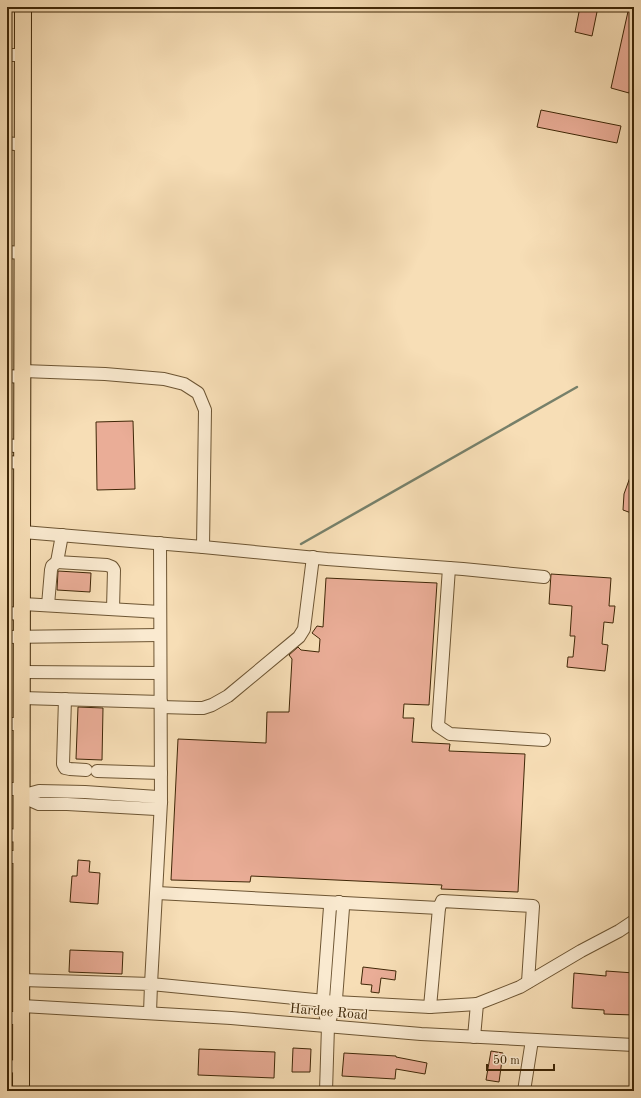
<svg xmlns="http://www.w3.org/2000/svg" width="641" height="1098" font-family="'Old Standard TT',serif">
<rect width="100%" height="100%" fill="#f7deb6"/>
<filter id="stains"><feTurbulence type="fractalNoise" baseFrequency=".005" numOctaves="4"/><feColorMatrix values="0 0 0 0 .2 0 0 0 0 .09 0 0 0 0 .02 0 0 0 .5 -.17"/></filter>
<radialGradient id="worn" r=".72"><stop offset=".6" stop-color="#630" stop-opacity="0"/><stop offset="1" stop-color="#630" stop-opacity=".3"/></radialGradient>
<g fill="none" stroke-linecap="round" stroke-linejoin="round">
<path stroke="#77806a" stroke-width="2.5" d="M301 544 577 387"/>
</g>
<g fill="#eaad97" stroke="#3f2707">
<path d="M580 7H598L592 36 575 32Z"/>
<path d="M629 7H634V72L629 93 611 88Z"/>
<path d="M541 110 621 126 617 143 537 127Z"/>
<path d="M133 421 135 489 97 490 96 422Z"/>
<path d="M633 469H634V514L623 510 624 494Z"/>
<path d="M58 571 91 573 90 592 57 590Z"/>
<path d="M551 574 611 578 609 606H615L613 623 604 622 602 644 608 645 605 671 567 667 568 657H573L575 636H570L572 606 549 604Z"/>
<path d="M326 578 437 583 429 705 404 704 403 718H414L412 742 450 744 449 751 525 754 518 892 441 889 442 885 251 876 250 882 171 880 178 739 266 743 267 712H289L292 659 289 655 298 647 301 650 319 652 320 639 312 633 317 626 323 627Z"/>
<path d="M78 707 103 708 102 760 76 759Z"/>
<path d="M78 860 90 861 89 872 100 873 98 904 70 902 72 876H77Z"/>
<path d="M70 950 123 952 122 974 69 972Z"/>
<path d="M363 967 396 971 395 980 381 978 379 993 371 992 372 985 361 984Z"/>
<path d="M606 971 634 973V1015L604 1014V1010L572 1008 574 973 606 976Z"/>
<path d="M293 1048 311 1049 310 1072H292Z"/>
<path d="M199 1049 275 1052 274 1078 198 1075Z"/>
<path d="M491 1051 503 1053 499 1082 486 1080Z"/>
<path d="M344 1053 396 1056V1057L427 1063 425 1074 396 1069 395 1079 342 1076Z"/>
</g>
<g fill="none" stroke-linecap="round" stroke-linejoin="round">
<g stroke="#6d5533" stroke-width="14">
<g id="minor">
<path d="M7 55H23"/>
<path d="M7 143 23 145"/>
<path d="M7 252 23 253"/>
<path d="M23 371 105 374 164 379 184 384 198 393 205 410 203 547"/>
<path d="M7 376 23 377"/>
<path d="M7 445 23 447"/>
<path d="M7 462 23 463"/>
<path d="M23 532 203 547 327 559 463 569 544 577"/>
<path d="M62 535 57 562 107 565 112 567 114 570 113 609"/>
<path d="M160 543 161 802 151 984 335 1002 430 1007 477 1004"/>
<path d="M449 568 438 726 450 734 544 740"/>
<path d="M23 604 160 612"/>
<path d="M48 605 51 570 52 566 57 562"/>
<path d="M7 613 23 614"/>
<path d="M7 637 160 635"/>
<path d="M22 672 160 673"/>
<path d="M22 698 161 702"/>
<path d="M65 699 63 764 65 768 70 769 86 770"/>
<path d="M161 707 196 708H203L212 705 228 696 299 637 304 629 313 557"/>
<path d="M7 724H22"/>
<path d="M97 771 161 773"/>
<path d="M7 789H22"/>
<path d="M39 791 85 792 157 797 161 802 156 809 67 804H39L21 796Z"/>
<path d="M7 835 21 836"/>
<path d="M7 857H21"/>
<path d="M157 893 439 908 442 901 533 906 528 982"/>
<path d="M22 980 151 984 150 1013"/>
<path d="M22 1006 231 1018 421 1034 634 1045"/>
<path d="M430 1007 439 908"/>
<path d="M7 1018H21"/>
<path d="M328 1025 323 1005V1000L330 907 339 902"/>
<path d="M474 1037 477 1004 520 987 581 951 619 931 634 921"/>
<path d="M7 1066 21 1067"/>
<path d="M326 1091 328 1026 336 999 343 908 339 902"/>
<path d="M524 1091 532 1040"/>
</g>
</g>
<g stroke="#3f2707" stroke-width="18">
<path id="major" d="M21 1091 23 7"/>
</g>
<use href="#minor" stroke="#faead0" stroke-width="12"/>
<use href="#major" stroke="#f7deb6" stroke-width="16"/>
</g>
<g text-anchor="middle" stroke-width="3" stroke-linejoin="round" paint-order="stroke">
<g font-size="14" fill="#3f2707" stroke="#faead0">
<text transform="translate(329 1011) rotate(5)" y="5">Hardee Road</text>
</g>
</g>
<rect width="641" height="1098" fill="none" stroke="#f7deb6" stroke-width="24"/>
<rect x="8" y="8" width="625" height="1082" fill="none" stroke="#3f2707" stroke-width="2"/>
<rect x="12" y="12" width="617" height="1074" fill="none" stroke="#3f2707"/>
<path d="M487 1064v6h67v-6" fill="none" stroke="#3f2707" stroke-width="2"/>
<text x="493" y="1064" font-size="12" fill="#3f2707" stroke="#faead0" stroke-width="3" paint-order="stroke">50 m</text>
<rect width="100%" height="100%" filter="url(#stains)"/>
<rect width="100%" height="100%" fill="url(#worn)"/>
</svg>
